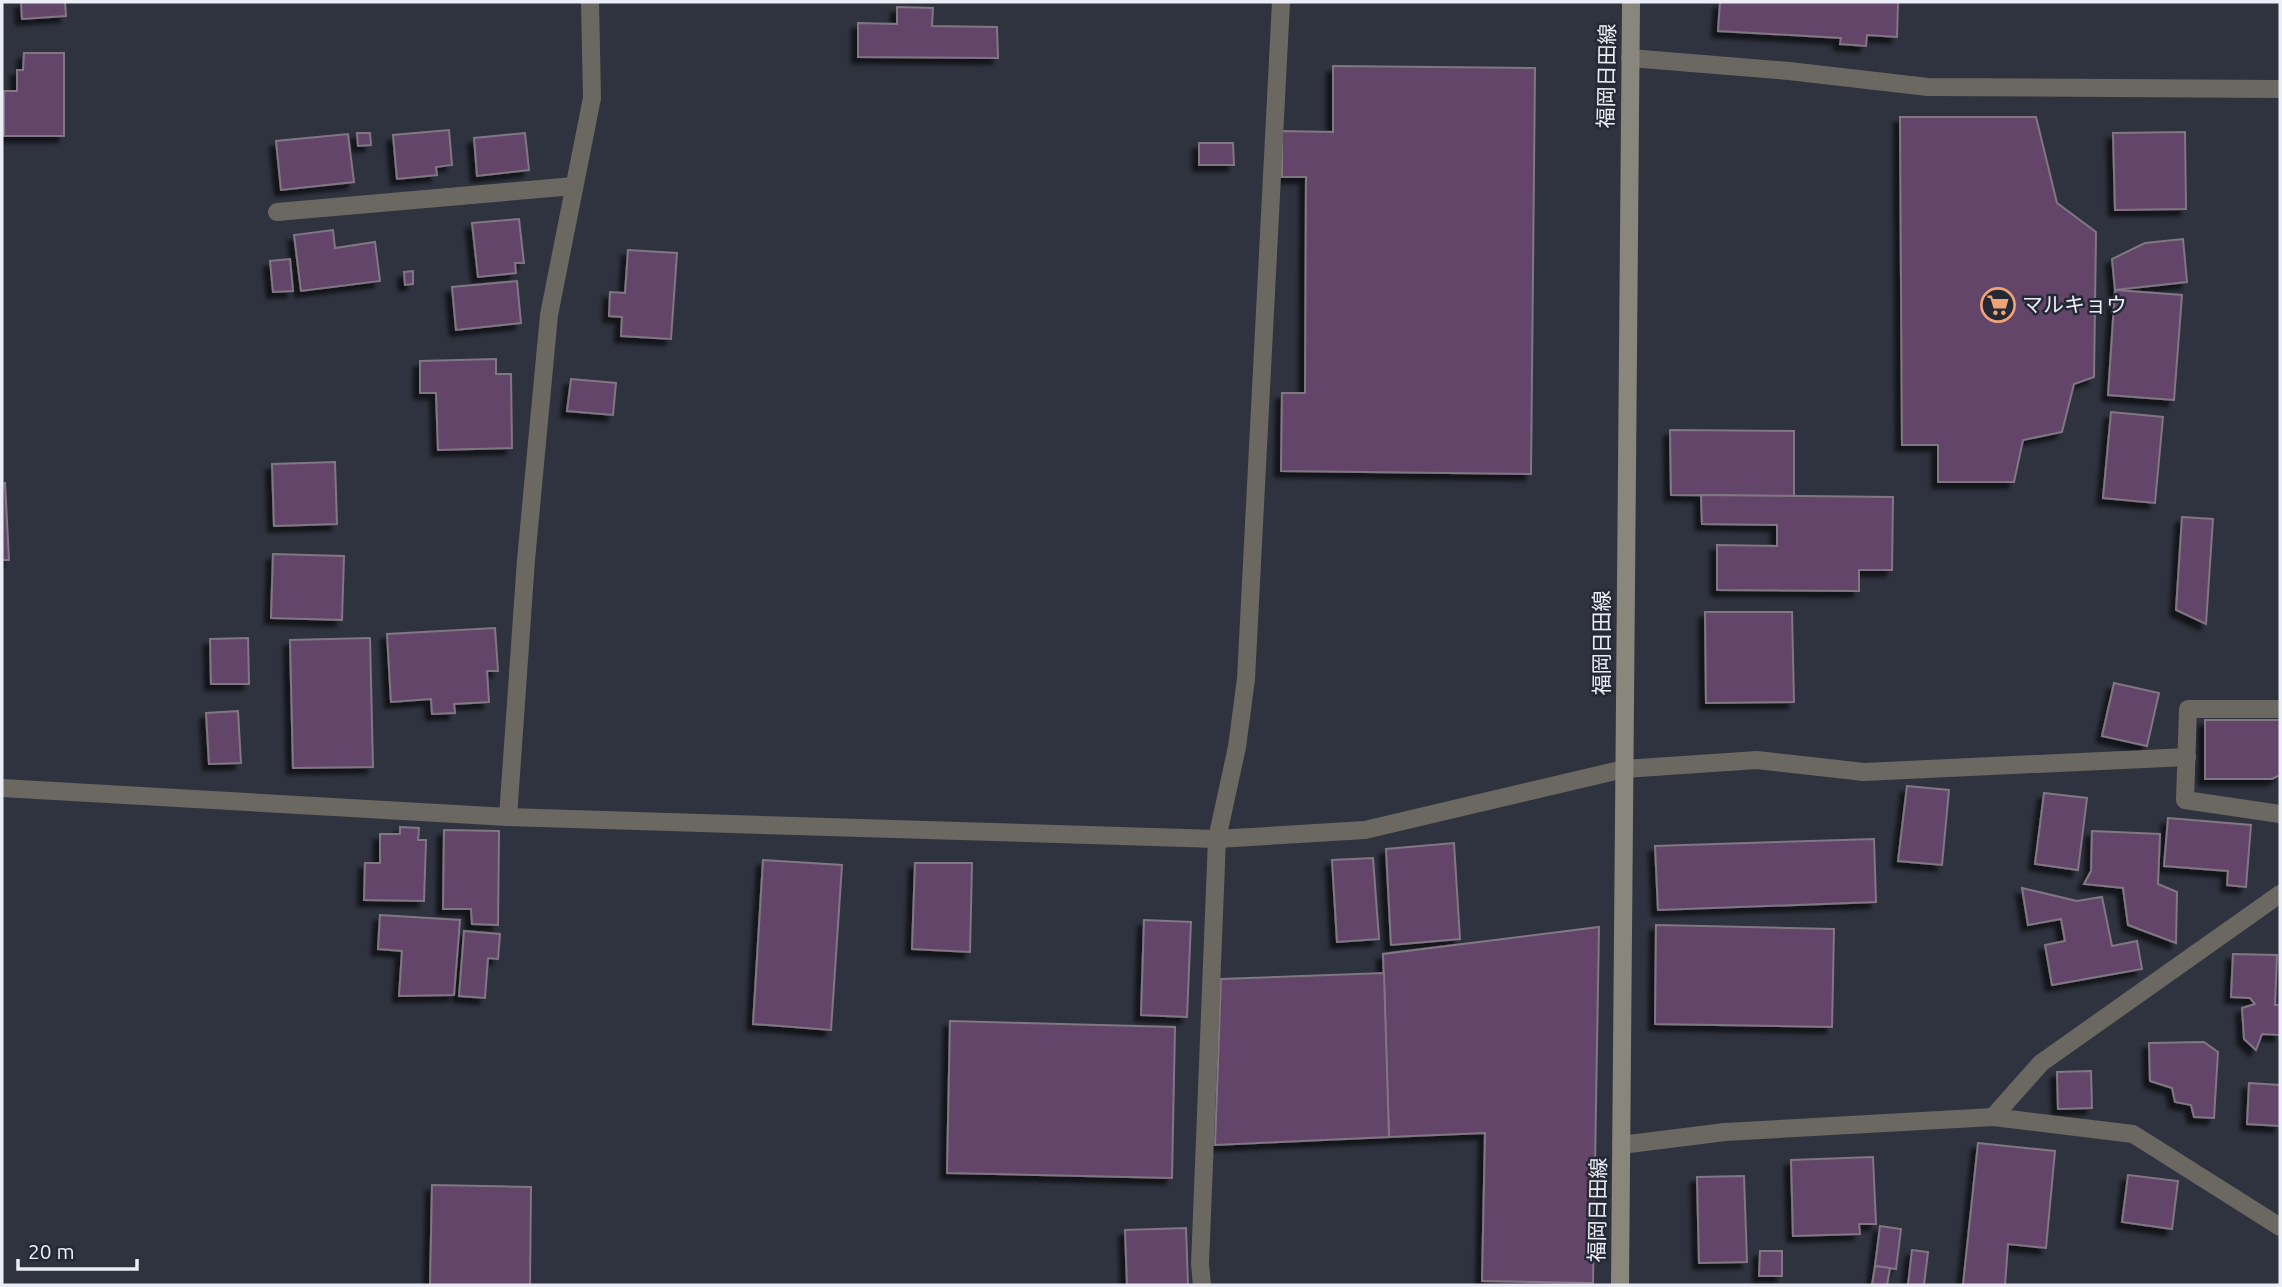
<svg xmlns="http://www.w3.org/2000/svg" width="2282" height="1287" font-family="Ubuntu,'Noto Sans JP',sans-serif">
<defs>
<filter id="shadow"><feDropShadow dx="-6" dy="6" stdDeviation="2" flood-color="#0009"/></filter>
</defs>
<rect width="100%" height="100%" fill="#2f333f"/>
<g fill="#64446a" stroke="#817783" stroke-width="2" filter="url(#shadow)">
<path d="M21 2H65L66 16 22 19Z"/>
<path d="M1720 2H1898L1897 37 1867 35 1866 46 1840 44 1841 38 1718 31Z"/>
<path d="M897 7 933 8 932 26 997 27 998 58 858 57V23L897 24Z"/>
<path d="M24 53H64V136H4V91H17V70H23Z"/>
<path d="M1333 66 1535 68 1531 474 1281 471 1282 393H1305L1306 177H1282V131L1333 132Z"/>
<path d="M1900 117H2036L2057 203 2096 232 2094 377 2074 384 2062 432 2023 440 2014 482H1938V445H1902Z"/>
<path d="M449 130 452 165 436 167 437 175 397 179 393 135Z"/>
<path d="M2185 132 2186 209 2115 210 2113 133Z"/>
<path d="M357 133H370L371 145 358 146Z"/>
<path d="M525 133 529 170 477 176 474 138Z"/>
<path d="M348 134 354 182 281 190 276 141Z"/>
<path d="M1199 143H1233L1234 165H1199Z"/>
<path d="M519 219 524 263H515L516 273 478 277 472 223Z"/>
<path d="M333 230 335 248 375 242 380 281 301 291 294 235Z"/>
<path d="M2183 239 2187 282 2115 290 2112 259 2145 243Z"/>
<path d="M628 250 677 253 671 339 621 336 622 317 609 316 610 292 625 293Z"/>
<path d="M290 259 293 291 273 292 270 261Z"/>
<path d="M413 271V284L405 285 404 272Z"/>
<path d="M517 281 521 323 456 330 452 287Z"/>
<path d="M2115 290 2182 295 2174 400 2108 395Z"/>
<path d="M496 359V374H511L512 448 438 450 436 393H420V361Z"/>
<path d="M571 379 616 383 613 415 567 411Z"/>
<path d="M2111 412 2163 417 2155 503 2103 498Z"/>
<path d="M1670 430 1794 431V496L1671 495Z"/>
<path d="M335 462 337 524 274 526 272 464Z"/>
<path d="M5 483 9 560H2V484Z"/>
<path d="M1701 495 1893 497 1892 570H1859V591L1717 590V545L1777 546V525L1702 524Z"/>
<path d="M2182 517 2213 519 2206 624 2176 610Z"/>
<path d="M273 554 344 556 342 620 271 618Z"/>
<path d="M1705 612H1792L1794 702 1706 703Z"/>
<path d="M495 628 498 671H487L489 702 454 704 455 713 432 714 431 699 391 702 387 634Z"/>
<path d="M248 638 249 684H211L210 639Z"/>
<path d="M370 638 373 767 293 768 290 640Z"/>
<path d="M2114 683 2159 693 2147 746 2102 736Z"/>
<path d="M238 711 241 763 209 764 206 713Z"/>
<path d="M2205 720H2280V775L2272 779H2205Z"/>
<path d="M1907 786 1949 790 1942 865 1898 861Z"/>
<path d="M2044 793 2087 798 2078 870 2035 864Z"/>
<path d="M2168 818 2251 825 2246 887 2227 885 2228 871 2164 866Z"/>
<path d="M400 827 419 828 418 840H426L424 901 364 900 365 863H380V834H400Z"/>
<path d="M444 830 499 831 498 925 472 924 471 909H443Z"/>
<path d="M2092 831 2160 834 2158 884 2177 892 2176 943 2128 925 2123 888 2084 884 2091 871Z"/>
<path d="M1874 839 1876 902 1658 910 1655 846Z"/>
<path d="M1454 843 1460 939 1391 945 1386 849Z"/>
<path d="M1373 858 1379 939 1337 942 1332 860Z"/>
<path d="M763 860 842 865 831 1030 753 1024Z"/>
<path d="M915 863H972L970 952 912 949Z"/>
<path d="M2022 888 2077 901 2102 897 2112 946 2137 941 2142 969 2052 985 2045 945 2065 941 2061 919 2028 925Z"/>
<path d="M380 915 460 920 454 995 399 996 402 951 378 949Z"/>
<path d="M1144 920 1191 922 1187 1017 1141 1015Z"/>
<path d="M1656 925 1834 929 1832 1027 1655 1024Z"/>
<path d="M1599 927 1593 1283 1482 1281 1485 1133 1389 1137 1383 954Z"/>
<path d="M464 931 500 934 498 959 488 958 485 998 459 996Z"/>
<path d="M2233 954 2277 955 2275 1005H2280V1035L2262 1034 2256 1050 2244 1039 2242 1008 2255 1004 2250 998 2231 997Z"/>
<path d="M1384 973 1389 1137 1215 1145 1221 979Z"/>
<path d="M950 1021 1175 1027 1172 1178 947 1173Z"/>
<path d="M2204 1042 2218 1052 2214 1118 2194 1117 2191 1105 2175 1102 2172 1088 2150 1081 2149 1043Z"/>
<path d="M2091 1071 2092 1108 2058 1109 2057 1072Z"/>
<path d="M2249 1083 2280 1085V1126L2247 1124Z"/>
<path d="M1978 1143 2055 1151 2046 1248 2008 1244 2005 1285H1963Z"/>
<path d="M1873 1157 1876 1224H1859L1860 1234 1793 1236 1791 1160Z"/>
<path d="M2128 1175 2178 1181 2172 1229 2122 1222Z"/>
<path d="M1744 1176 1747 1262 1699 1263 1697 1177Z"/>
<path d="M432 1185 531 1187 530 1285H430Z"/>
<path d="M1880 1226 1901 1229 1896 1269 1875 1266Z"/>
<path d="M1186 1228 1188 1285H1127L1125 1230Z"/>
<path d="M1912 1250 1928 1252 1924 1285H1908Z"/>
<path d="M1760 1251H1782V1276H1759Z"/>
<path d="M1875 1266 1890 1268 1887 1285H1872Z"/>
</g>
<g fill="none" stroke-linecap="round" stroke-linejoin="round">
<g stroke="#6b6862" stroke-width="18">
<path d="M1630 58 1789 71 1928 87 2280 89"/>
<path d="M277 212 574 186"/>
<path d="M2280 709H2188L2185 800 2280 814"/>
<path d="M2 788 508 817 1217 839 1365 830 1624 769 1757 760 1864 772 2187 757"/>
<path d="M508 817 526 560 549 315 592 98 590 2"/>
<path d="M1993 1117 2041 1063 2280 894"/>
<path d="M1621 1145 1725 1132 1993 1117 2133 1134 2280 1227"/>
<path d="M1202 1285 1200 1264 1217 839 1237 747 1246 679 1281 2"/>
</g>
<path stroke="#89867c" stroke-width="18" d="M1620 1285 1631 2"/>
</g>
<defs>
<g id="supermarket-ring" transform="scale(1.75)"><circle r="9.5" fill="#252935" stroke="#efa377" stroke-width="1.5"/><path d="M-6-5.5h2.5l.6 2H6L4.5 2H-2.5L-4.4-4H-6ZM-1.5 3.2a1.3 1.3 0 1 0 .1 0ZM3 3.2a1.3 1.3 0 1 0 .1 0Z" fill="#efa377"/></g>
</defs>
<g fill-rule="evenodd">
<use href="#supermarket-ring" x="1998" y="305"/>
</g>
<g text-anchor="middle" stroke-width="5" stroke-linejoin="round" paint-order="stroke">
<g font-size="21" fill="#ebeef6" stroke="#252935">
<text transform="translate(1607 76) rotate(-89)" y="7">福岡日田線</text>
<text transform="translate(1602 643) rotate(-90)" y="7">福岡日田線</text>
<text transform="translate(1598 1210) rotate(-89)" y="7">福岡日田線</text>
</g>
<g font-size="21" fill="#ebeef6" stroke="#252935" text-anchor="start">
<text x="2022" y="312">マルキョウ</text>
</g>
</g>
<rect width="2282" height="1287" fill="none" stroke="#ebeef6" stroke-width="7"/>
<path d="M18 1259v10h119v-10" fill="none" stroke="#ebeef6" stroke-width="3.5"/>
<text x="28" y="1259" font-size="21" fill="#ebeef6" stroke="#252935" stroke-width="5" paint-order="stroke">20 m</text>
</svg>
